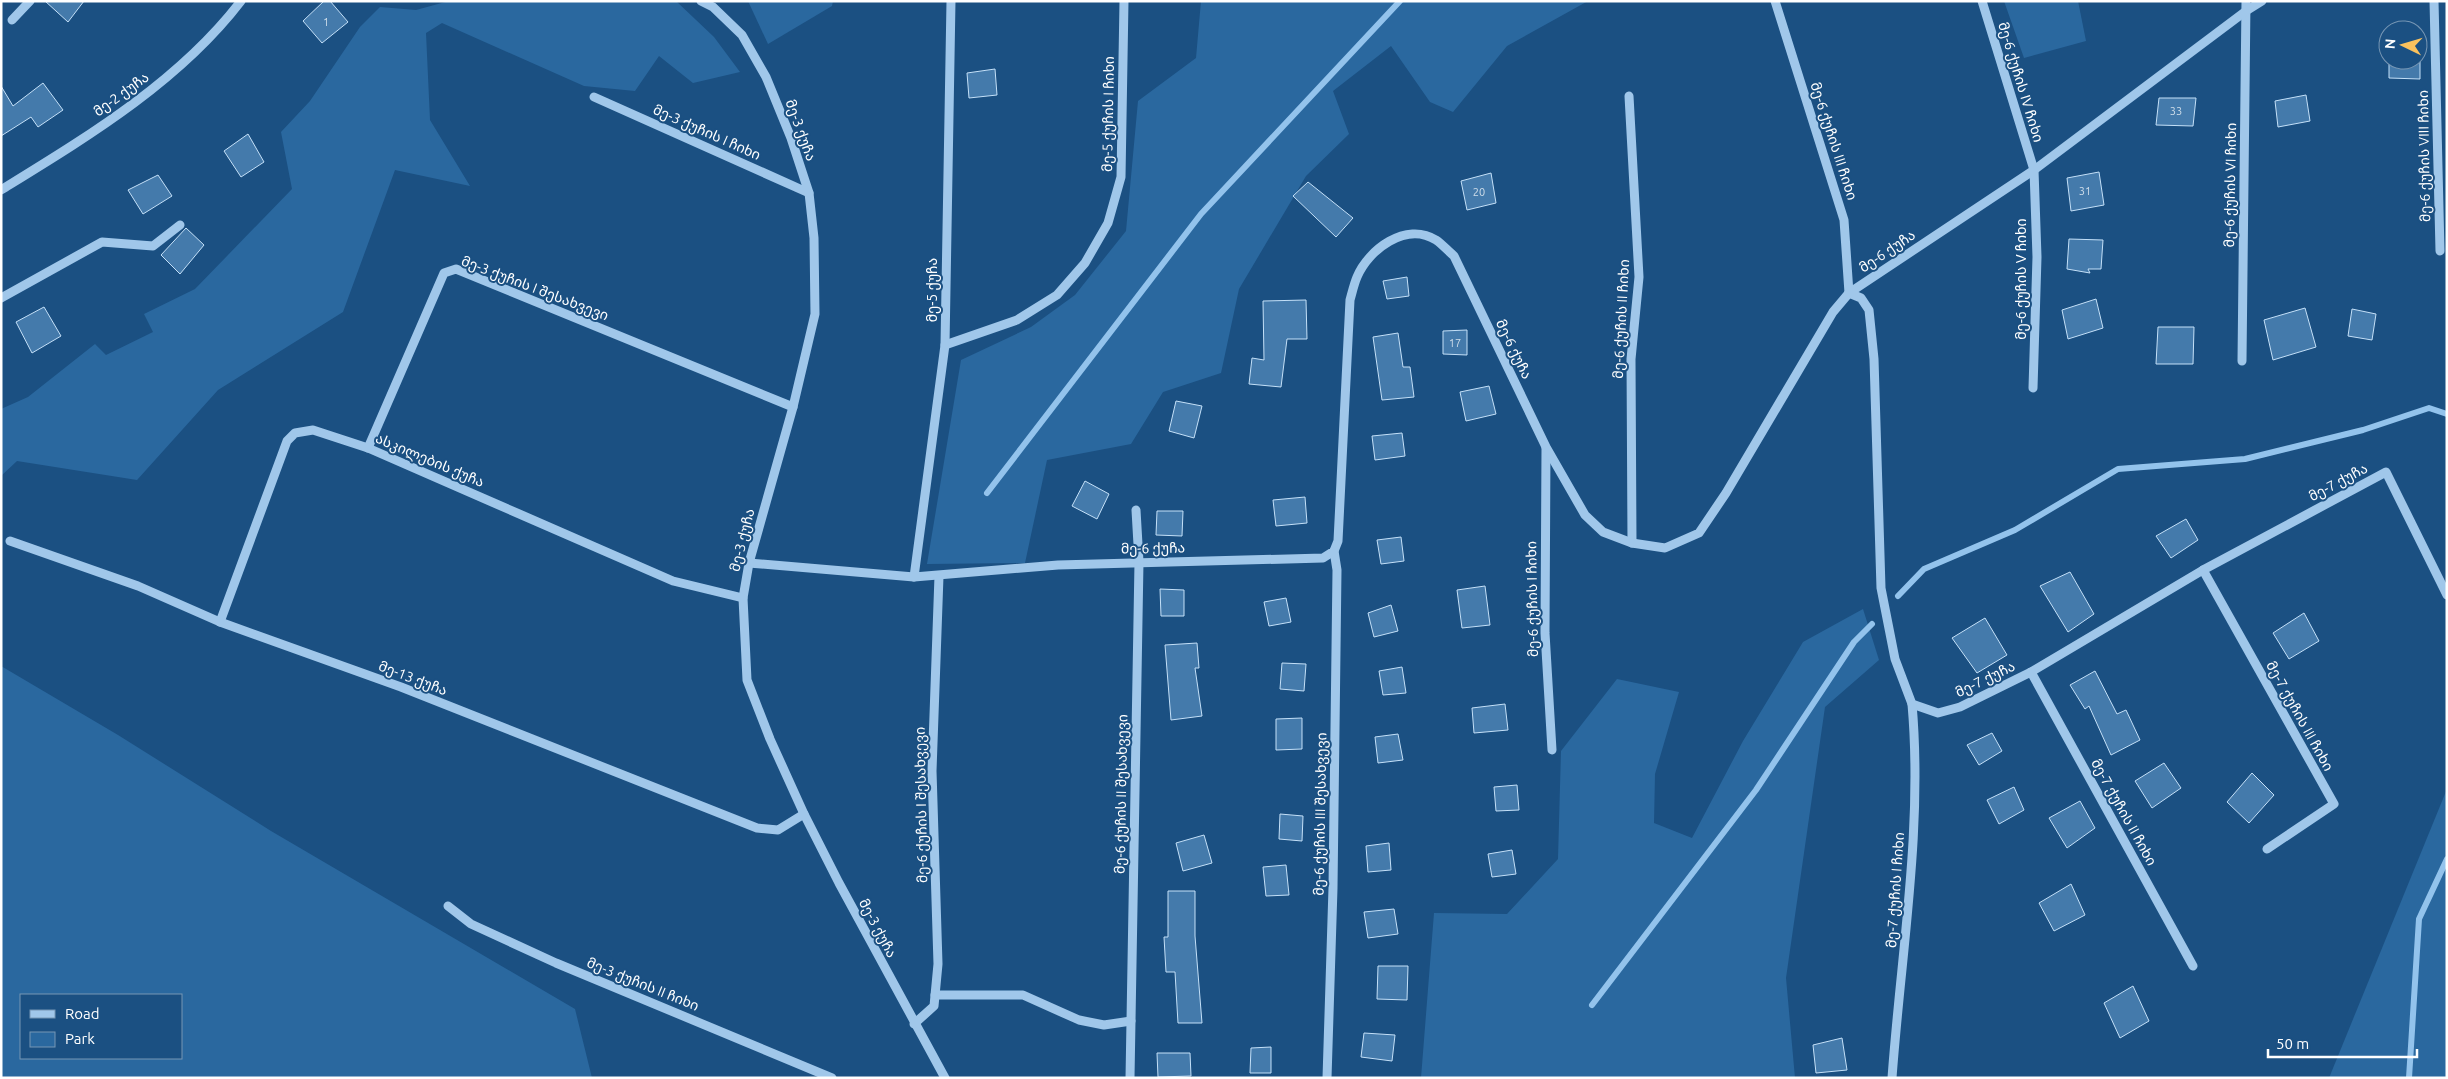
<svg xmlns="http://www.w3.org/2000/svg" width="2448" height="1079" font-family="Ubuntu,'Noto Sans Georgian',sans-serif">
<rect width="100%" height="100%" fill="#1b5082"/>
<g fill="#2a689f" fill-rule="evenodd">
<path d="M449 1H676L714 37 740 72 693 83 659 56 635 91 584 86 442 23 426 33 430 120 470 186 395 170 343 312 218 390 137 480 17 461 1 476V409L28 397 95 344 106 355 153 332 144 314 195 289 292 189 281 132 310 101 360 27 380 7 416 10Z"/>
<path d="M748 1H833L832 6 768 44Z"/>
<path d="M1201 1H1588L1507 46 1453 112 1430 102 1391 46 1333 91 1349 134 1306 176 1239 289 1221 373 1163 392 1131 444 1047 460 1025 563 927 564 961 360 1031 327 1075 295 1126 231 1138 101 1196 58Z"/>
<path d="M2004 1H2078L2086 41 2024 58Z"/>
<path d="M1863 609 1879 660 1825 707 1786 978 1795 1078H1421L1434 913 1507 914 1558 859 1561 751 1617 679 1679 692 1655 774 1654 823 1692 838 1743 741 1803 642Z"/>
<path d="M1 666 118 735 271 831 575 1009 592 1078H1ZM181 995V1058H21V995Z"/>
<path d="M2447 789V1078H2329Z"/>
</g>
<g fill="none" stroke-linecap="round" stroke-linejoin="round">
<g stroke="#93c3ec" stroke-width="6">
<path d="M987 493 1201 214 1400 1"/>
<path d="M1898 596 1924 569 2015 530 2118 469 2245 459 2363 430 2429 408 2447 414"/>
<path d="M1592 1005 1756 790 1854 642 1872 624"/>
<path d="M2409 1078 2419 919 2447 859"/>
</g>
</g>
<g fill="#447aab" stroke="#c4e0f8">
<path d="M45 1H84L68 22Z"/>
<path d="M324 1H330L348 22 322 43 303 21Z"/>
<path d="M2389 60H2420V79L2389 78Z"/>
<path d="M995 69 997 95 969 98 967 73Z"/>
<path d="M43 83 63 110 38 127 31 117 1 136V86L13 106Z"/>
<path d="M2306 95 2310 121 2278 127 2275 101Z"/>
<path d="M2159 98H2196L2193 126 2156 125Z"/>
<path d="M248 134 264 162 241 177 224 151Z"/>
<path d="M2099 172 2104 205 2071 211 2067 178Z"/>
<path d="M1491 173 1496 203 1467 210 1461 181Z"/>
<path d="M158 175 172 196 143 214 128 190Z"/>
<path d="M1308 182 1353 218 1336 237 1293 196Z"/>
<path d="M186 228 204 245 180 274 161 255Z"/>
<path d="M2069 239 2103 240 2101 269H2088L2090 273 2067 269Z"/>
<path d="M1407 277 1409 296 1387 299 1383 281Z"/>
<path d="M2096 299 2103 328 2068 339 2062 310Z"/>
<path d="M1306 300 1307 339H1287L1281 387 1249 384 1252 358 1264 360 1263 301Z"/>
<path d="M44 307 61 336 32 353 16 322Z"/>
<path d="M2305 308 2316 347 2273 360 2264 320Z"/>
<path d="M2352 309 2376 314 2372 340 2348 336Z"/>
<path d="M2158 327H2194L2193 364H2156Z"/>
<path d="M1467 330V355L1443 354V331Z"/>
<path d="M1398 333 1403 367H1410L1414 397 1382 400 1373 337Z"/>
<path d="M1489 386 1496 414 1466 421 1460 392Z"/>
<path d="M1176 401 1202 406 1194 438 1169 431Z"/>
<path d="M1402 433 1405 456 1375 460 1372 436Z"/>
<path d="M1085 481 1109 494 1097 519 1072 506Z"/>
<path d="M1305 497 1307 523 1276 526 1273 500Z"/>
<path d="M1157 511H1183L1182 536 1156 535Z"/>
<path d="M2186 519 2198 540 2171 558 2156 536Z"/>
<path d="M1401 537 1404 561 1381 564 1377 540Z"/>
<path d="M2070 572 2094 614 2068 632 2040 586Z"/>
<path d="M1485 586 1490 625 1462 628 1457 590Z"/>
<path d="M1160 589 1184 590V616H1161Z"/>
<path d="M1286 598 1291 622 1269 626 1264 602Z"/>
<path d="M1391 605 1398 631 1374 637 1368 613Z"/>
<path d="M2304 613 2319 641 2289 659 2273 633Z"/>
<path d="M1985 618 2007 655 1977 673 1952 638Z"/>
<path d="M1197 643 1199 668H1195L1202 716 1171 720 1165 645Z"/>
<path d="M1282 663 1306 664 1304 691 1280 689Z"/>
<path d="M1402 667 1406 693 1383 695 1379 671Z"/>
<path d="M2095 671 2117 714 2126 710 2140 740 2111 755 2089 706 2085 709 2070 685Z"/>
<path d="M1505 704 1508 730 1474 733 1472 708Z"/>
<path d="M1302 718V749L1276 750V719Z"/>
<path d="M1992 733 2002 751 1979 765 1967 745Z"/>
<path d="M1398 734 1403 760 1378 763 1375 737Z"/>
<path d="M2164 763 2181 788 2152 808 2135 781Z"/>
<path d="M2252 773 2274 795 2249 823 2227 802Z"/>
<path d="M1517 785 1519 810 1496 811 1494 787Z"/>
<path d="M2014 787 2024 810 1999 824 1987 800Z"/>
<path d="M2080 801 2095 828 2067 848 2049 818Z"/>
<path d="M1280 814 1303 816 1302 841 1279 839Z"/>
<path d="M1204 835 1212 863 1183 871 1176 843Z"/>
<path d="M1389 843 1391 870 1368 872 1366 846Z"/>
<path d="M1512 850 1516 874 1492 877 1488 854Z"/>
<path d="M1286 865 1289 895 1266 896 1263 867Z"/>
<path d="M2071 884 2085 915 2054 931 2039 903Z"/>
<path d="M1168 891H1195V936L1202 1023H1178L1175 972H1166L1164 937H1168Z"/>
<path d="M1394 909 1398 934 1368 938 1364 912Z"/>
<path d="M1378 966H1408L1407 1000 1377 999Z"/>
<path d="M2133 986 2149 1021 2120 1038 2104 1003Z"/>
<path d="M1364 1033 1395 1035 1392 1061 1361 1057Z"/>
<path d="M1842 1038 1847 1070 1816 1073 1813 1045Z"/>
<path d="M1271 1047V1073H1250L1251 1048Z"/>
<path d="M1157 1053H1190L1191 1076 1158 1077Z"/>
</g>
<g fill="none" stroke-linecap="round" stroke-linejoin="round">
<g stroke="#a0c7ea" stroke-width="9">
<path d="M701 1 713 7 742 35 766 77 791 138 809 193 814 238 815 314 793 407 749 563 743 598 747 680 770 739 804 814 839 883 945 1078"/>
<path d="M1775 1 1844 220 1849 293"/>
<path d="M1982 1 2034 170 2037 257 2033 388"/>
<path d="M2434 1 2440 251"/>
<path d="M12 20 30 1"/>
<path d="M1629 96 1639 277 1631 359 1632 543"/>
<path d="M594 97 809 193"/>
<path d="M1 190C87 137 179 82 241 1"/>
<path d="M1849 293 1861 298 1869 310 1874 359 1881 588 1895 659 1912 704 1938 713 1960 707 2031 672 2203 570 2386 472 2447 595"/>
<path d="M1 298 102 242 153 246 180 225"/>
<path d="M945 345 1017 320 1057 295 1085 263 1108 223 1121 177 1124 1"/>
<path d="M2242 361 2246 1"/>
<path d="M368 448 444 273 456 269 793 407"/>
<path d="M1546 448 1545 633 1552 750"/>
<path d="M10 541 138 586 220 622 401 687 757 828 778 830 804 814"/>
<path d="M749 563 914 577 1058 565 1323 558 1334 551 1338 541 1350 300C1352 293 1354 284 1357 277 1368 250 1406 221 1436 240 1442 244 1448 251 1454 256L1546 447 1585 515 1603 532 1632 543 1665 548 1699 533 1726 493 1833 312 1849 293 2034 170 2246 11 2262 1"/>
<path d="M2203 570 2334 804 2267 849"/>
<path d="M914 577 945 345 951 1"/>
<path d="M220 622 287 441 295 433 313 430 368 448 673 581 743 598"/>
<path d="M2031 672 2193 966"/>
<path d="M448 906 471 924 556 963 832 1078"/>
<path d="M935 995H1023L1079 1020 1104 1025 1131 1021"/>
<path d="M914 1024 934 1006 938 964 932 771 939 576"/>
<path d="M1130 1078 1139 562 1136 510"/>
<path d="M1327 1078 1333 888 1337 570 1334 551"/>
<path d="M1892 1078C1901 953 1923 829 1912 704"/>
</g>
</g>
<g text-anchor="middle" stroke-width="4" stroke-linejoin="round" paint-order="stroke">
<g font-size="11" fill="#d0deea">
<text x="326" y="26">1</text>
<text x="2176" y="115">33</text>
<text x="2085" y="195">31</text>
<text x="1479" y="196">20</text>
<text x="1455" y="347">17</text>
</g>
<g font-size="14" fill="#fff" stroke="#1b5082">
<text transform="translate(2021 82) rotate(73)" y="5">მე-6 ქუჩის IV ჩიხი</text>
<text transform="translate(121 94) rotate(-36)" y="5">მე-2 ქუჩა</text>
<text transform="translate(1108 114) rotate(-89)" y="5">მე-5 ქუჩის I ჩიხი</text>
<text transform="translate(801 130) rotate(70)" y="5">მე-3 ქუჩა</text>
<text transform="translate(707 132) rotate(24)" y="5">მე-3 ქუჩის I ჩიხი</text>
<text transform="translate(1834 141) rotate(72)" y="5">მე-6 ქუჩის III ჩიხი</text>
<text transform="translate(2424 156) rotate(-91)" y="5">მე-6 ქუჩის VIII ჩიხი</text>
<text transform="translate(2230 185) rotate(-89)" y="5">მე-6 ქუჩის VI ჩიხი</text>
<text transform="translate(1887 251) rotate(-34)" y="5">მე-6 ქუჩა</text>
<text transform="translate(2021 279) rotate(-90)" y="5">მე-6 ქუჩის V ჩიხი</text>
<text transform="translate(535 288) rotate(21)" y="5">მე-3 ქუჩის I შესახვევი</text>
<text transform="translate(932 290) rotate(-90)" y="5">მე-5 ქუჩა</text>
<text transform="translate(1621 319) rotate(-87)" y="5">მე-6 ქუჩის II ჩიხი</text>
<text transform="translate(1514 349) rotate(64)" y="5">მე-6 ქუჩა</text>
<text transform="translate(430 460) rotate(23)" y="5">ასკილების ქუჩა</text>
<text transform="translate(2338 482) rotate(-28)" y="5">მე-7 ქუჩა</text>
<text transform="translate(742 540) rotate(-76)" y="5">მე-3 ქუჩა</text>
<text transform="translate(1153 548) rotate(-1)" y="5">მე-6 ქუჩა</text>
<text transform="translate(1532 599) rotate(-91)" y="5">მე-6 ქუჩის I ჩიხი</text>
<text transform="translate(413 678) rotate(21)" y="5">მე-13 ქუჩა</text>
<text transform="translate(1985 679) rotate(-26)" y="5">მე-7 ქუჩა</text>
<text transform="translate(2300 716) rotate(61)" y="5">მე-7 ქუჩის III ჩიხი</text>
<text transform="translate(1121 794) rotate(-89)" y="5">მე-6 ქუჩის II შესახვევი</text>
<text transform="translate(921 805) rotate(-91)" y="5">მე-6 ქუჩის I შესახვევი</text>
<text transform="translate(2124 812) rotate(61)" y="5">მე-7 ქუჩის II ჩიხი</text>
<text transform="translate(1320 814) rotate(-89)" y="5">მე-6 ქუჩის III შესახვევი</text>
<text transform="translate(1895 890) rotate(-86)" y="5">მე-7 ქუჩის I ჩიხი</text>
<text transform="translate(878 928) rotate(62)" y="5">მე-3 ქუჩა</text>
<text transform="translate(643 984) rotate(22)" y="5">მე-3 ქუჩის II ჩიხი</text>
</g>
</g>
<rect width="2448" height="1079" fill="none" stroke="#ffffff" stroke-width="5"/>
<rect x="20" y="994" width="162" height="65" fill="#1b5082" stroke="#7696b4"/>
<rect x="30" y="1010" width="25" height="8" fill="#a0c7ea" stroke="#7696b4"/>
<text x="65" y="1019" font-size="15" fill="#ffffff">Road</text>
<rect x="30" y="1032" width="25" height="15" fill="#2a689f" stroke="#7696b4"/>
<text x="65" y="1044" font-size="15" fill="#ffffff">Park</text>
<g transform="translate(2403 45) rotate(275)"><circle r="24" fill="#1b5082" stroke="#7696b4"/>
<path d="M0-4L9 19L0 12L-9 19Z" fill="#fbc25d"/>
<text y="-8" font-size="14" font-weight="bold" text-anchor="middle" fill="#ffffff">N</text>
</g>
<path d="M2268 1049v8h149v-8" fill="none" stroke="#ffffff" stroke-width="2.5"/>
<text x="2276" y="1049" font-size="15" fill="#ffffff" stroke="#1b5082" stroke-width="4" paint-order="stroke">50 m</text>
</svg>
